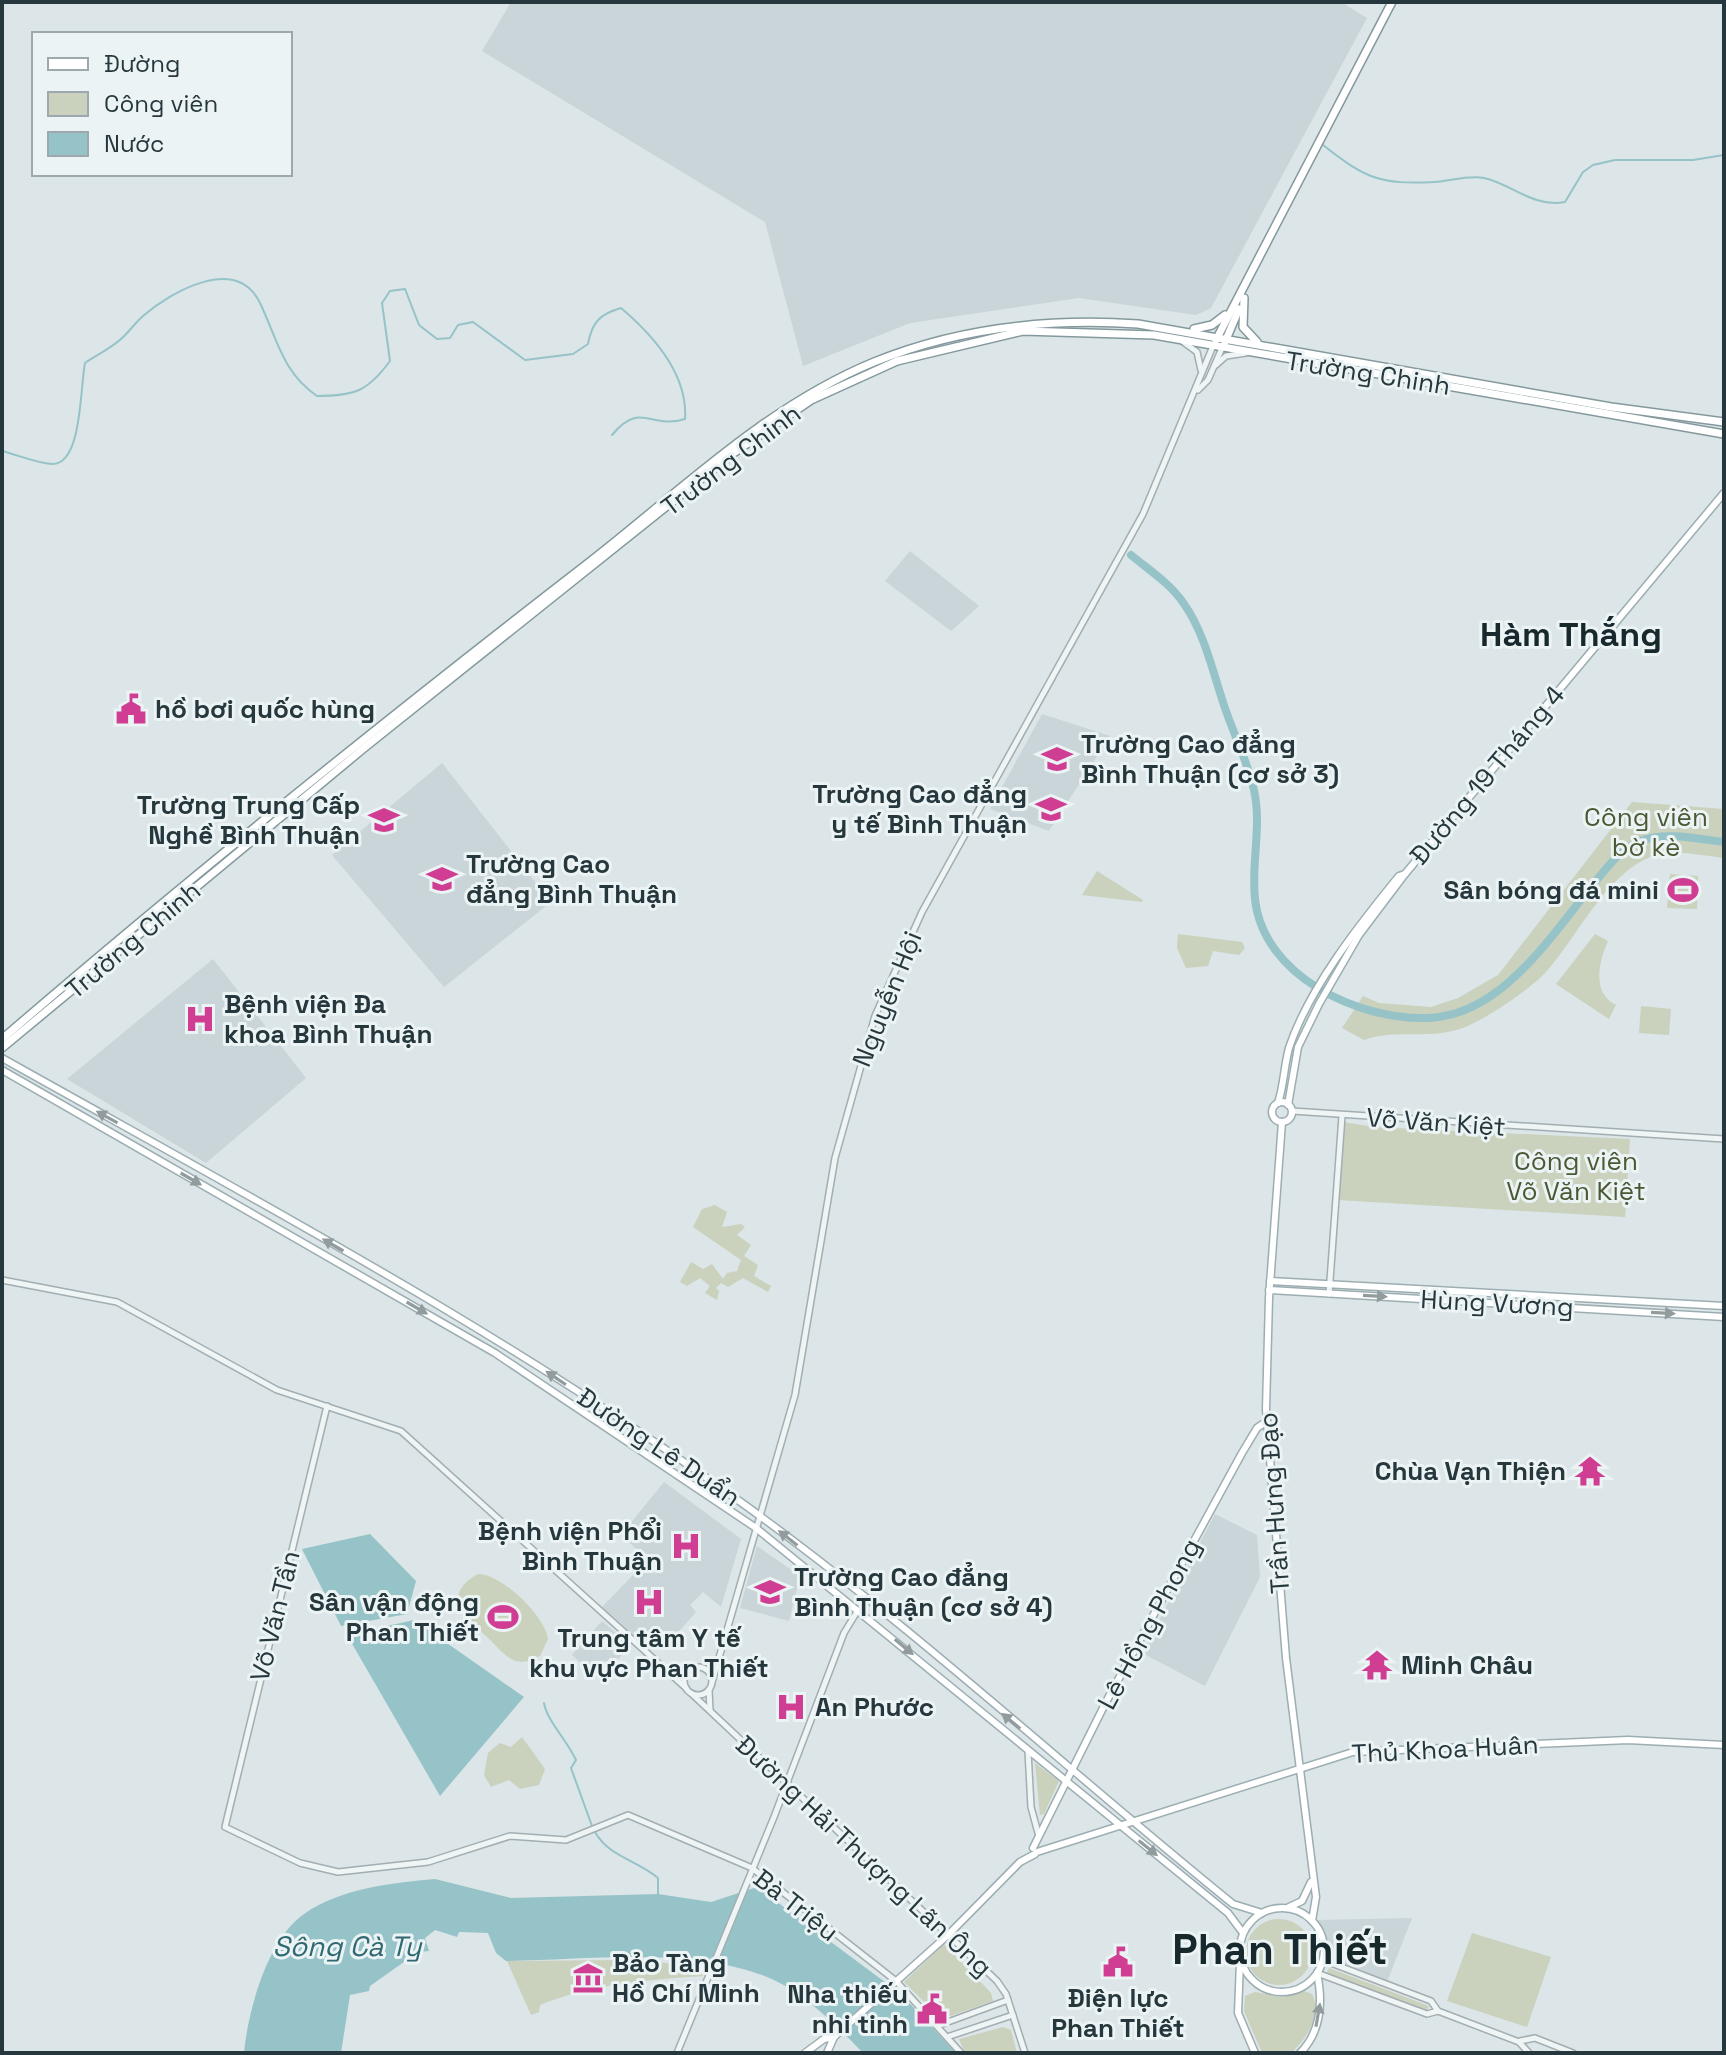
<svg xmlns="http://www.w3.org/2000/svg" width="1726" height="2055" font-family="'Space Grotesk',sans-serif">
<rect width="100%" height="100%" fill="#dce5e7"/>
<g fill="#cad5d9">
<path d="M511 2H1341L1367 18 1211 308 1196 315 1079 298 910 323 803 366 765 222 482 51Z"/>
<path d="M910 551 979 606 951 631 885 581Z"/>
<path d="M1042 714 1110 736 1049 831 990 809Z"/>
<path d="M442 763 551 902 444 987 332 855Z"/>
<path d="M213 959 306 1078 206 1163 67 1079Z"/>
<path d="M664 1482 741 1539 721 1607 703 1592 690 1605 696 1612 676 1635 670 1630 651 1650 602 1607 636 1572 631 1564 642 1554 621 1535Z"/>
<path d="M1215 1514 1257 1535 1260 1577 1205 1686 1142 1653Z"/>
<path d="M757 1546 800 1576 789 1621 740 1608Z"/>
<path d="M602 1621 631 1646 599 1679 572 1655Z"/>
<path d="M1412 1918 1387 1982 1322 1957 1317 1920Z"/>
</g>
<g fill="#cad1bd">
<path d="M1632 802 1724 809V858C1707 856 1687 852 1669 853 1614 856 1579 936 1546 972 1529 990 1488 1018 1465 1027 1432 1041 1396 1028 1364 1040L1342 1028 1363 996 1379 1003 1431 1007 1458 998 1498 975Z"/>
<path d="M1097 871 1143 900 1142 902 1082 895Z"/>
<path d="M1670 874 1698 876 1697 909 1667 908Z"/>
<path d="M1178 934 1242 942 1245 948 1239 955 1213 951 1208 966 1186 968 1177 948Z"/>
<path d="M1595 934 1608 941C1599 961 1591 993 1616 1005L1609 1019 1556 984Z"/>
<path d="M1641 1006 1671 1009 1669 1035 1639 1033Z"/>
<path d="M1343 1122 1374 1127 1630 1139 1625 1217 1338 1200Z"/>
<path d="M715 1205 727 1212 722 1227 741 1224 745 1227 737 1235 751 1245 744 1256 758 1265 754 1276 771 1286 768 1292 743 1278 728 1287 721 1283 716 1288 719 1291 717 1300 705 1293 710 1286 700 1278 687 1286 680 1282 691 1262 703 1269 712 1264 723 1279 727 1273 737 1271 741 1260 693 1227 702 1209Z"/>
<path d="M478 1574C502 1574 545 1616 548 1639L540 1656C532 1660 525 1663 516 1661 504 1657 496 1645 487 1637 466 1616 440 1595 478 1574Z"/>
<path d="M522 1737 545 1769 539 1785 520 1789 509 1780 491 1787 484 1775 488 1753 500 1743 511 1747Z"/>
<path d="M1035 1763 1059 1781 1044 1814 1040 1815Z"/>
<circle cx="1279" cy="1952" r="33"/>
<path d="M1472 1933 1551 1957 1527 2027 1447 2001Z"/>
<path d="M944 1944 991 1993 993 2001 942 2019 904 1982Z"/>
<path d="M626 1960 709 1966 702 1976C647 1980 591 1984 540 2005L539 2012 531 2015 507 1961Z"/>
<path d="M1329 1968 1429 2006 1426 2013 1326 1975Z"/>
<path d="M1304 1991 1312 1994C1323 2015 1306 2039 1291 2053H1262L1244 2011 1245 1996 1255 1992 1283 1997Z"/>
<path d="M1003 2027 1011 2030 1017 2053H965L959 2039Z"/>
</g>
<g fill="#96c3c8">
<path d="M370 1534 416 1581 407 1614 341 1626 302 1549Z"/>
<path d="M414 1620 524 1697 440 1796 347 1635Z"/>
<path d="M435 1879 511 1898 658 1894 711 1902 757 1887 901 1994 956 2053H863C835 2024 801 1989 762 1975 682 1947 589 1960 506 1961L496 1953 488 1933 459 1932 457 1937 435 1930 425 1938 429 1951 418 1952 370 1986 369 1991 350 1995 341 2053H244C248 2011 267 1940 304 1914 341 1888 392 1883 435 1879Z"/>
</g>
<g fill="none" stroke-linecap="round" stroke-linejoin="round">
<g stroke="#96c3c8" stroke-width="2">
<path d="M1323 145C1365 178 1379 185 1435 182 1450 181 1469 175 1484 178 1512 184 1533 208 1565 202L1583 172 1593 165 1615 160H1693L1724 155"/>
<path d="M2 451C18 455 36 463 52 464 82 465 80 388 85 363 97 355 111 348 121 339 129 332 135 323 143 316 171 292 236 254 260 303 277 338 282 372 317 396 355 396 368 391 390 361L382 303 390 291 405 289 419 325 437 339 450 338 458 325 473 322 525 360 573 354 588 344C592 322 600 314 621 308 654 336 688 374 685 419 650 430 641 400 612 435"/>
<path d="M544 1703C547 1721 567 1740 576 1760L571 1768 592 1826"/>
<path d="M595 1832C609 1857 637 1860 658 1878V1895"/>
</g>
<path stroke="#96c3c8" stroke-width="8" d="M1131 555C1149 570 1171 584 1184 604 1205 633 1214 677 1226 711 1235 737 1248 763 1254 790 1262 826 1251 863 1255 899 1263 976 1358 1020 1427 1018 1501 1016 1550 937 1592 886 1605 870 1620 849 1640 841 1666 831 1698 839 1724 842"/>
<g stroke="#a2aeb1" stroke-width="8">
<g id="minor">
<path d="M1182 341 1197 352 1201 370"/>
<path d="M1216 365 1226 356 1246 353"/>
<path d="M1198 390 1208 380 1222 348"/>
<path d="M1292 1111 1724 1139"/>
<path d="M2 1280 117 1302 277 1390 401 1431 686 1688"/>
<path d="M1329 1294 1342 1116"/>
<path d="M327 1406 225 1827 300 1863 338 1872 428 1862 510 1836 566 1840 628 1815 752 1868 896 1981 961 2053"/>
<circle cx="698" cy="1681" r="14"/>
<path d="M712 1682 795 1395 835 1158 875 1016 922 912 1143 514 1213 346"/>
<path d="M709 1690 710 1710"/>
<path d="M692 1694 997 1981 1006 1994 1025 2053"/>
<path d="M1028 1751 1031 1807 1038 1833"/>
<path d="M1323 1960 1431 2001 1438 2011"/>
<path d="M1317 1973 1427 2014 1438 2011 1519 2042 1529 2053"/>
<path d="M937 2026 1008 2000"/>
<path d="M947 2037 1013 2015"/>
<path d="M1520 2041 1535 2038 1573 2053"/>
<path d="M677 2053 774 1817 844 1633 858 1610"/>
</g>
</g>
<g stroke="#9caeb2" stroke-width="9">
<g id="major">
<path d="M2 1058C255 1200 514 1337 749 1508 917 1630 1071 1773 1233 1904L1262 1913"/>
<path d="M2 1070 495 1353 756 1528 1228 1913 1243 1933"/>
<circle cx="1282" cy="1112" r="10"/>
<path d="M1278 1103C1284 1085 1284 1066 1289 1048 1309 988 1359 925 1399 876L1405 874"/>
<path d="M1288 1105 1298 1047 1319 1004 1359 935 1405 874 1724 493"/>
<path d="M1282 1122 1269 1298 1266 1409 1286 1658 1316 1897 1312 1921"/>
<path d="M1270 1281 1724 1306"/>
<path d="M1269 1290 1724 1317"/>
<path d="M1033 1848 1106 1702 1242 1453 1257 1428 1267 1421"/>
<path d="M1037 1852 1353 1752 1628 1740 1724 1745"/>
<path d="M1289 1907 1302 1901 1311 1882"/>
<circle cx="1282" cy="1950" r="42"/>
<path d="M1240 1962 1238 2013 1255 2053"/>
<path d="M805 2053 824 2039 834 2037"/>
<path d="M827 2053 834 2037 949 1934 1020 1862 1035 1854"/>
<path d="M1300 2053C1322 2031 1323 2002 1317 1973"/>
</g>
</g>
<g stroke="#84999d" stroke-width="10">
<g id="highway">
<path d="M1244 298 1243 327 1257 342"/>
<path d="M1194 329 1212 325 1225 315"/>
<path d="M1216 340 1392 2"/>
<path d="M1225 342 1239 309"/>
<path d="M2 1039C192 875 388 718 587 564 680 492 763 408 874 362 958 328 1048 318 1138 324L1611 407 1724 422"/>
<path d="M2 1048 364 748 732 454 811 400 897 361 1023 331 1154 335 1724 434"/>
</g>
</g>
<use href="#minor" stroke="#eff4f5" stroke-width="5"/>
<use href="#major" stroke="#fff" stroke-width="6"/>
<use href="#highway" stroke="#fff" stroke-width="7"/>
</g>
<defs><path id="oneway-solid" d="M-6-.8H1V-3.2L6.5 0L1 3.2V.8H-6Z" transform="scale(2)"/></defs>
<g fill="#929c9e">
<use href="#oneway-solid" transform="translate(107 1117) rotate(-151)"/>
<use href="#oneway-solid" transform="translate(191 1179) rotate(30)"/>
<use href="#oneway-solid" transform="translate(333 1245) rotate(-150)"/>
<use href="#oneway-solid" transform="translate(1375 1296) rotate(3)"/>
<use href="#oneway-solid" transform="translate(417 1308) rotate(30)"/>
<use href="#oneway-solid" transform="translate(1663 1313) rotate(3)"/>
<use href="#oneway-solid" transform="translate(556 1378) rotate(-146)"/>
<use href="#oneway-solid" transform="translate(788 1538) rotate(-142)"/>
<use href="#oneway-solid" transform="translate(904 1647) rotate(40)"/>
<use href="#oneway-solid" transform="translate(1011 1721) rotate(-140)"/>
<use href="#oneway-solid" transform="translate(1148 1848) rotate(39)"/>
<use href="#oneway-solid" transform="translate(1318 2015) rotate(-80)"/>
</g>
<defs>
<g id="civic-bare" transform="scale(2.4)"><path d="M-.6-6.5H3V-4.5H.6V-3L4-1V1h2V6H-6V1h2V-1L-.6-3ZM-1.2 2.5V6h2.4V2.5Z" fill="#cf3e92" stroke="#ebf3f4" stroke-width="2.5" paint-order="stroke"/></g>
<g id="university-bare" transform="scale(2.4)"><path d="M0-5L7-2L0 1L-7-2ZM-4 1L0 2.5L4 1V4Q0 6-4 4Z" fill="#cf3e92" stroke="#ebf3f4" stroke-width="2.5" paint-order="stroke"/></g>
<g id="stadium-bare" transform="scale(2.4)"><path d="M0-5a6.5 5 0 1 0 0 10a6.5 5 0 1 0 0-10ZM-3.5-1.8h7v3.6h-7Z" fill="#cf3e92" stroke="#ebf3f4" stroke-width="2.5" paint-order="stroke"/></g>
<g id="hospital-bare" transform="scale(2.4)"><path d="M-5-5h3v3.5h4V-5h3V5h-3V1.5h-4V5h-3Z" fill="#cf3e92" stroke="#ebf3f4" stroke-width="2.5" paint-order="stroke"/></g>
<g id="temple-bare" transform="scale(2.4)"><path d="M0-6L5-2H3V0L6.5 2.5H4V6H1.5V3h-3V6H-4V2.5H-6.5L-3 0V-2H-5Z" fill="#cf3e92" stroke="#ebf3f4" stroke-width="2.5" paint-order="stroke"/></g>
<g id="museum-bare" transform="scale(2.4)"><path d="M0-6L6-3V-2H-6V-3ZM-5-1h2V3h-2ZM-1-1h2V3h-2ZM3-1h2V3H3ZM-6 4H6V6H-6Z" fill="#cf3e92" stroke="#ebf3f4" stroke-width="2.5" paint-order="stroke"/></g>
</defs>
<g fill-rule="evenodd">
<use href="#civic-bare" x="131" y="709"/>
<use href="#university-bare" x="1057" y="759"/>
<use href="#university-bare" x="1051" y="809"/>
<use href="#university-bare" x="384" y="820"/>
<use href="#university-bare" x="442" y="879"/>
<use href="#stadium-bare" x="1683" y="890"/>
<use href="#hospital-bare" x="200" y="1019"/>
<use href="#temple-bare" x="1590" y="1471"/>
<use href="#hospital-bare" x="686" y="1546"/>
<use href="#university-bare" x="770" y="1592"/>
<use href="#hospital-bare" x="649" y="1602"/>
<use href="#stadium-bare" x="503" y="1617"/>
<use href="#temple-bare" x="1377" y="1665"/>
<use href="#hospital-bare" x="791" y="1707"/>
<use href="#civic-bare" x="1118" y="1962"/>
<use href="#museum-bare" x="588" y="1978"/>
<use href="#civic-bare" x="932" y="2009"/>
</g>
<g text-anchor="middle" stroke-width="6" stroke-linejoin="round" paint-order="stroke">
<g font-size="26" fill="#26383d" stroke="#ebf3f4">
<text transform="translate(1368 373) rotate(9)" y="9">Trường Chinh</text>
<text transform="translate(731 460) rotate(-37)" y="9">Trường Chinh</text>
<text transform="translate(1487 775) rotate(-50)" y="9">Đường 19 Tháng 4</text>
<text transform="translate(133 940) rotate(-40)" y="9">Trường Chinh</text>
<text transform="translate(887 999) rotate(-68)" y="9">Nguyễn Hội</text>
<text transform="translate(1436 1122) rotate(4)" y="9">Võ Văn Kiệt</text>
<text transform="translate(1497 1303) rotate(3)" y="9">Hùng Vương</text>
<text transform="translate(659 1447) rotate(34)" y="9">Đường Lê Duẩn</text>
<text transform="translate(1274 1503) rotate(-94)" y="9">Trần Hưng Đạo</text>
<text transform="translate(275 1616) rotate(-76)" y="9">Võ Văn Tần</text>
<text transform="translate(1149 1624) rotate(-62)" y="9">Lê Hồng Phong</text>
<text transform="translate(1445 1749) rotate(-3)" y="9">Thủ Khoa Huân</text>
<text transform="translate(864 1856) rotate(43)" y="9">Đường Hải Thượng Lãn Ông</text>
<text transform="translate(796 1905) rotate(38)" y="9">Bà Triệu</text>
</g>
<g font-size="26" font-weight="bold" fill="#26383d" stroke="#ebf3f4" text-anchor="start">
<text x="155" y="718">hồ bơi quốc hùng</text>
<text x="1081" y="753">Trường Cao đẳng<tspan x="1081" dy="30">Bình Thuận (cơ sở 3)</tspan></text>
<text x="1027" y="803" text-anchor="end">Trường Cao đẳng<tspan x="1027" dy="30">y tế Bình Thuận</tspan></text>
<text x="360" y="814" text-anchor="end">Trường Trung Cấp<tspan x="360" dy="30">Nghề Bình Thuận</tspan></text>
<text x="466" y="873">Trường Cao<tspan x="466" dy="30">đẳng Bình Thuận</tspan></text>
<text x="1659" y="899" text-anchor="end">Sân bóng đá mini</text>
<text x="224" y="1013">Bệnh viện Đa<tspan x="224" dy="30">khoa Bình Thuận</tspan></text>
<text x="1566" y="1480" text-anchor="end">Chùa Vạn Thiện</text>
<text x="662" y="1540" text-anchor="end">Bệnh viện Phổi<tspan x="662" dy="30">Bình Thuận</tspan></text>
<text x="794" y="1586">Trường Cao đẳng<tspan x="794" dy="30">Bình Thuận (cơ sở 4)</tspan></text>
<text x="479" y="1611" text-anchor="end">Sân vận động<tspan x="479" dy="30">Phan Thiết</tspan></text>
<text x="649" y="1647" text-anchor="middle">Trung tâm Y tế<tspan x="649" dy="30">khu vực Phan Thiết</tspan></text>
<text x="1401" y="1674">Minh Châu</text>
<text x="815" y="1716">An Phước</text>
<text x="612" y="1972">Bảo Tàng<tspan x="612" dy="30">Hồ Chí Minh</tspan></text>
<text x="908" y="2003" text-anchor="end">Nha thiếu<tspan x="908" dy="30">nhi tinh</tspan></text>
<text x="1118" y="2007" text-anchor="middle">Điện lực<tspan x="1118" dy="30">Phan Thiết</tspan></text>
</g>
<g font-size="26" fill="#4a5933" stroke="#ebf3f4">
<text x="1646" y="826">Công viên<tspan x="1646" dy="30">bờ kè</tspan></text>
<text x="1576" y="1170">Công viên<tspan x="1576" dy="30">Võ Văn Kiệt</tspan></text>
</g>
<g font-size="28" font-style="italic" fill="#306971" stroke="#ebf3f4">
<text x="347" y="1956">Sông Cà Ty</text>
</g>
<g font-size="34" font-weight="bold" fill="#18292e" stroke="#ebf3f4">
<text x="1571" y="646">Hàm Thắng</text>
</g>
<g font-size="42" font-weight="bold" fill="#18292e" stroke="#ebf3f4">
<text x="1280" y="1964">Phan Thiết</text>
</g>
</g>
<rect width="1726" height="2055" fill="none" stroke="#26383d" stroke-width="8"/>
<rect x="32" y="32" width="260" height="144" fill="#ebf3f4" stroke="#9ca8ab" stroke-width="2"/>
<rect x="48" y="58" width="40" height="12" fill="#ffffff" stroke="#9ca8ab" stroke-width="2"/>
<text x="104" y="72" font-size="24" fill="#26383d">Đường</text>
<rect x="48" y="92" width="40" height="24" fill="#cad1bd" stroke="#9ca8ab" stroke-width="2"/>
<text x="104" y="112" font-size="24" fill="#26383d">Công viên</text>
<rect x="48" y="132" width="40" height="24" fill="#96c3c8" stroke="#9ca8ab" stroke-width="2"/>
<text x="104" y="152" font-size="24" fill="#26383d">Nước</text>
</svg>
